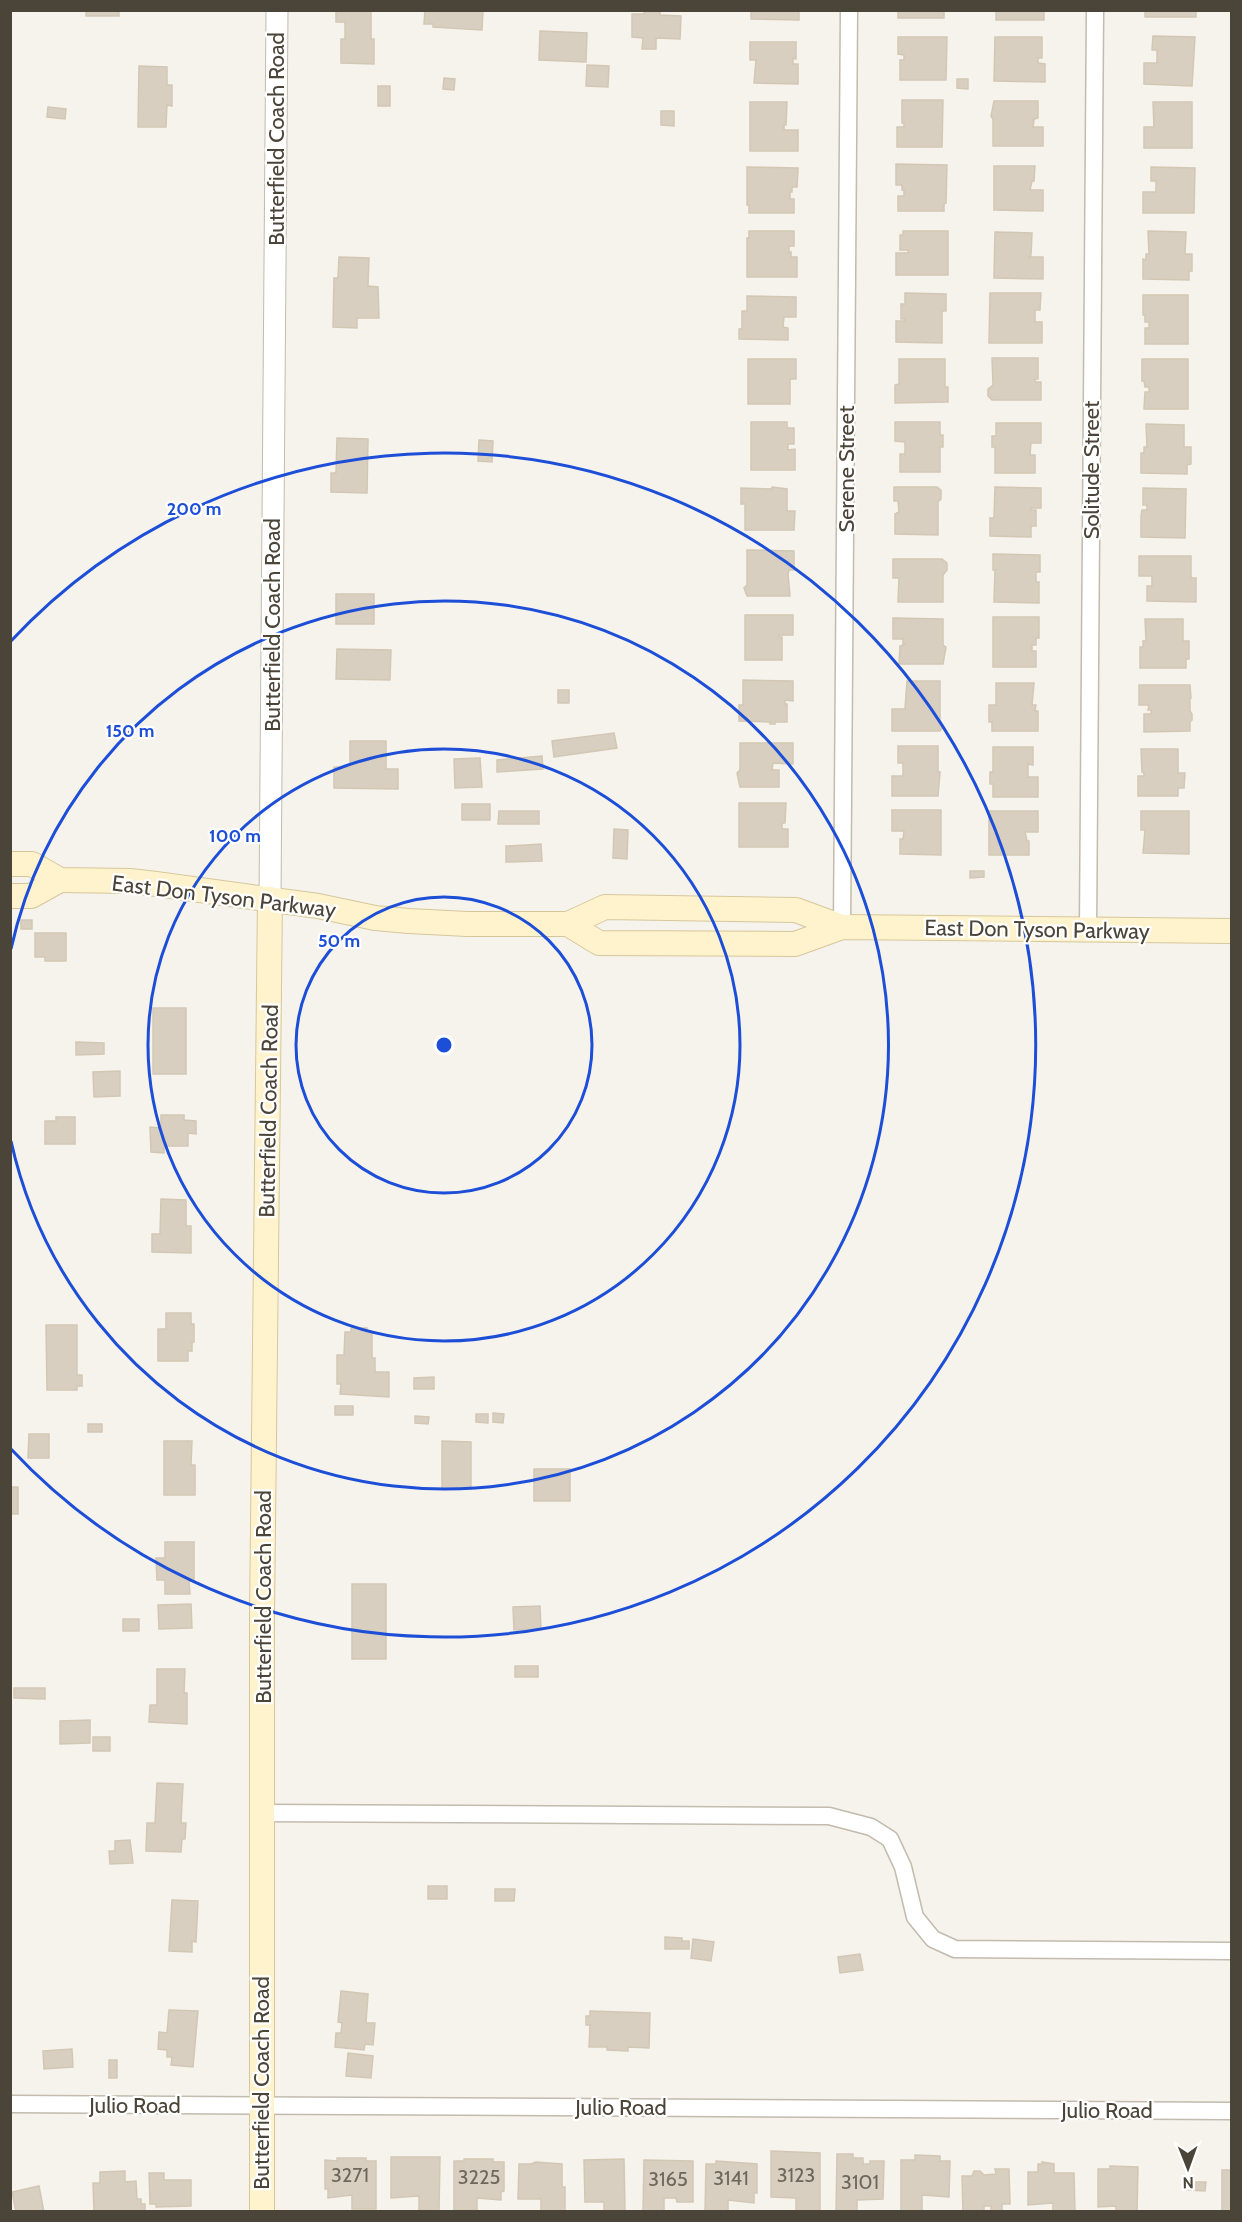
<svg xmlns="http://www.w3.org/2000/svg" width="1242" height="2222" font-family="Cabin,sans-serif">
<rect width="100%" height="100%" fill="#f6f3ec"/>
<g fill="#d8cfc1" stroke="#d3c7b4" stroke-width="1.5">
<rect x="86" y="10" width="33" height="6"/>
<path d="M336 10H371V39H374V64L341 63V39H345V22H336Z"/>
<path d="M425 10H483L482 30 433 27V24H424Z"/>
<path d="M644 10H660V15L681 16 680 39 656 38V49H642L643 38 632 37V14H644Z"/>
<path d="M751 10H799V20L751 19Z"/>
<rect x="898" y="10" width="46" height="8"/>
<rect x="996" y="10" width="48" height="10"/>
<rect x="1145" y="10" width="51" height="7"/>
<path d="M540 31 587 33 586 62 539 60Z"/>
<path d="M1153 36 1195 37 1192 86 1144 84V63H1157V50H1152Z"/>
<path d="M898 37H947L946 80H900V60H904V55L898 54Z"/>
<path d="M995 37H1042V58H1038V63L1045 64V82L994 81Z"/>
<path d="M750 42H796V59L793 58V64H798V84L754 83 756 60H750Z"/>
<path d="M587 65 609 66 608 87 586 86Z"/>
<path d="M139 66 167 67V85H172V106L167 105 166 127H138Z"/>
<path d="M444 78 455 79 454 90 443 89Z"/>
<path d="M957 79H968V89L957 88Z"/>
<rect x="378" y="86" width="12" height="20"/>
<path d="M902 100H943L942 147H897V127H904V123H902Z"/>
<path d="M994 101H1038V118L1032 120H1034L1033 127H1043V146H993V119L991 116Z"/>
<path d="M750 102H787L786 125H784V130H798V151H750Z"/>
<path d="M1153 102H1192V148H1144V127H1154Z"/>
<path d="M48 107 66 109 65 119 47 117Z"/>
<path d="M661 111H674V126L661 125Z"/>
<path d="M896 164 947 165 946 203 944 204V211H898V196H904V190H902V185H896Z"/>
<path d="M994 166H1035L1034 181H1032L1030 190H1043V211L994 210Z"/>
<path d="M747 167 798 168 797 187H792V192H790V199H794V213H749V205H747Z"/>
<path d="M1151 167 1195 168 1194 213H1143V192H1156V181H1151Z"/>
<path d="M749 231H794V246H789V253L791 252V257H797V277H747V238H749Z"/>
<path d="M903 231H948V275H896V253H908V250H900V235H903Z"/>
<path d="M1148 231 1186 232 1185 254H1192V271H1189V280L1143 279V259L1146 260V254H1149Z"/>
<path d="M995 232 1032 233 1031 255 1029 257H1043V279L994 278Z"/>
<path d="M339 257 369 258 368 286 378 287 379 318H357V328L333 327 334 278H338Z"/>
<path d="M905 293 946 294V311H942V343L896 342V321H905V319H901V304H905Z"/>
<path d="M990 293H1041L1040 310H1035V322H1042V343H989Z"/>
<path d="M1143 295H1188V344H1145V328H1149V322H1145V315H1143Z"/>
<path d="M747 296 796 297V317H784L783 327 788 328V340L739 339V329H742V311H747Z"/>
<path d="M992 358H1038V379H1035V382H1041V400H992L988 396V389L993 385Z"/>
<path d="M748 359H796V379H790V404H748Z"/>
<path d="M899 359H945V387H948V402L895 403V385L899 384Z"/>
<path d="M1142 359H1188V409H1144L1145 392H1149V387H1145L1144 381H1142Z"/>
<path d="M751 422H787V428H794V444H788V450L795 449V470H751Z"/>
<path d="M895 422H940V435H943V447H940V472H900V454H905V442L895 441Z"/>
<path d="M996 423H1041V443H1031L1030 455H1035V473H995V447H992V436H996Z"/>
<path d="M1146 424 1184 425V447H1191V464L1187 465V474L1141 473V453H1144V447H1147Z"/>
<path d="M337 438 368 439 367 493 331 492V473H336Z"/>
<path d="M479 440 493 441 492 462 478 461Z"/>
<path d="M772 487 787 489V511H795L794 530H745V504H741V488L772 489Z"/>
<path d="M894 487H937L941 490V499L938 502V535L895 534V514L899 512 898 501H894Z"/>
<path d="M995 487 1041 488V508H1031V510H1036V526H1031V537L990 536V518H994Z"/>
<path d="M1143 488 1186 489 1185 538 1141 537V516L1142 510H1147V505H1143Z"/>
<path d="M747 550 794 551V570H789L788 574 790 596H747L744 588 747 585Z"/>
<path d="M993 554 1040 555V572H1036V582H1039V603L994 602 995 570H993Z"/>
<path d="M1139 556H1191V578H1196V602L1147 601V586H1152V576H1139Z"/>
<path d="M893 559H942L947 563V570L943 575V602H898L899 578H893Z"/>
<rect x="336" y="594" width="38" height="30"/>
<path d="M745 615H793V635H779V637H782V660H745Z"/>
<path d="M993 617H1039V638H1036V645H1032V651H1036V667H993Z"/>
<path d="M893 618 943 619V645L946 647 943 664H899L900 646 906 644H903V639H893Z"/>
<path d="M1145 619H1183V641H1189V659H1186V668H1140V647H1143V641H1146Z"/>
<path d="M337 649 391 650 390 680 336 679Z"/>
<path d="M743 680 793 681V701L785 700V704H787V722H775V724H770V722L739 721V705H743Z"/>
<path d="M907 681H940V720L942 728 940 731H892V709H905Z"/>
<path d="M996 683H1034L1032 705H1036L1035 711H1038V731H992V722H989V705H996Z"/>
<path d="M1139 685H1190L1191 698H1190V711L1192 714V720L1190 722V731L1144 732V714H1151V710H1148L1149 705H1139Z"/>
<rect x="558" y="690" width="11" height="13"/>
<path d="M614 733 617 748 554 757 552 741Z"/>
<path d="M350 741H386V769H398V789L334 788V767H350Z"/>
<path d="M740 743H793V764L773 763 772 770H779V787H740L737 773 740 770Z"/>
<path d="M898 746H938V772H940L938 796H892V776H903V763H898Z"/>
<path d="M993 747H1033V765L1028 764V777H1038V797H993V784H990V772H993Z"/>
<path d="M1141 749H1178V773H1185L1184 788H1178V796H1138V776H1144V773L1142 772Z"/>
<path d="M542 756 543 769 497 772V760Z"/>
<path d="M480 758 482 787 455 788 454 759Z"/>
<path d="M739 803H786L785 823H782V829H788V847H739Z"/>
<rect x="462" y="804" width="28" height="16"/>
<path d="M892 810H941V855L900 854V839H903L904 831H892Z"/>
<path d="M499 811H539V824H498Z"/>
<path d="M989 811H1038V832H1025L1027 841H1029V855H989Z"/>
<path d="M1141 811H1189V854L1143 853 1145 830H1141Z"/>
<path d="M614 829 628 830 627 859 613 858Z"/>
<path d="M541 844 542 861 506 862V846Z"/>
<path d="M970 871H984V877L970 878Z"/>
<rect x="21" y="920" width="11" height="9"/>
<path d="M35 933H66V961H45V957H35Z"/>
<rect x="153" y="1008" width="33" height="66"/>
<path d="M76 1042 104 1043V1054L76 1055Z"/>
<path d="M120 1071V1096L94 1097 93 1072Z"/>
<path d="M161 1115H184V1120L196 1121V1134L188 1133V1146H164V1153L151 1152 150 1127 161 1128Z"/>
<path d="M56 1117H75V1144H45V1121H56Z"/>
<path d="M161 1199 186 1200V1226H191V1253L152 1252V1234H160Z"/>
<path d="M166 1313H191V1324H194V1342H192V1351H188V1361H158V1329H166Z"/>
<path d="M46 1325H77V1375H82V1386H77V1390H47Z"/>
<path d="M351 1328H367L366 1332H372V1358H375V1372H389V1397L340 1394 341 1384H337V1355H344L345 1332H351Z"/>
<path d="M434 1377V1389H414V1378Z"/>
<rect x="335" y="1406" width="18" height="9"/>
<path d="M493 1413 504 1414 503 1423 493 1422Z"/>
<path d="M476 1414H488V1423L476 1422Z"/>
<path d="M415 1416 429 1417 428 1424 415 1423Z"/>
<rect x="88" y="1424" width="14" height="8"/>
<path d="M29 1434H49V1458H28Z"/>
<path d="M164 1441H192L191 1465H195V1495H164Z"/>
<path d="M442 1441 471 1442V1489H442Z"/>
<rect x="534" y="1469" width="36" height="32"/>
<rect x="10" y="1487" width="8" height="27"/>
<path d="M165 1542H194V1581H189L190 1594H165V1580H157L156 1558H165Z"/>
<rect x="352" y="1584" width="34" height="75"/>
<path d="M191 1604 192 1628 159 1629 158 1605Z"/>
<path d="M540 1606 541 1629 514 1630 513 1607Z"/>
<rect x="123" y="1619" width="16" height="12"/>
<rect x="515" y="1666" width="23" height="11"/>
<path d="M157 1669H185L184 1693H187V1724L149 1722 150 1705H157Z"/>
<path d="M14 1688H45V1699L14 1698Z"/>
<path d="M90 1720V1743L60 1744V1721Z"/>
<rect x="93" y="1737" width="17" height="14"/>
<path d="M157 1783 183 1784 181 1823H186L185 1839H182L181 1852 146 1851 147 1823H155Z"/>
<path d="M130 1840 133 1863 110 1864 109 1851H115V1841Z"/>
<rect x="428" y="1886" width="19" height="13"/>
<path d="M495 1889H515L514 1901H495Z"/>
<path d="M172 1900 198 1901 196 1942 192 1941V1952L169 1951Z"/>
<path d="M665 1937 682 1938V1941H689V1949H665Z"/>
<path d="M693 1939 714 1942 711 1961 691 1958Z"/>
<path d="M860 1954 863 1970 840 1973 838 1957Z"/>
<path d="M341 1991 368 1994 366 2023H375L373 2045 365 2044 364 2050 335 2047 336 2033H341L342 2023 338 2022Z"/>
<path d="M169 2010 198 2011 193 2067 171 2065 172 2057H167V2050L158 2049 159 2032 167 2033Z"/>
<path d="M590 2011 650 2013 649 2048 628 2047V2051L607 2050V2047H589L590 2025H586V2016H590Z"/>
<path d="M72 2049 73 2067 44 2069 43 2051Z"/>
<path d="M348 2053 373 2056 371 2078 346 2076Z"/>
<rect x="109" y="2060" width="8" height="18"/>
<path d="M771 2151 820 2153V2212H796V2198L771 2197Z"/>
<path d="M837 2154H853V2158H863V2164H870V2161H884L883 2199 857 2200V2212H836Z"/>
<path d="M915 2155 940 2156V2161H950L949 2197 922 2195V2212H901V2160H915Z"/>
<path d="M391 2157H440L439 2211 419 2210V2196L391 2198Z"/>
<path d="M337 2158H366V2161H376V2209H352V2195L328 2198V2189H325V2160L337 2161Z"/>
<path d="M464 2159H493V2162H504V2191L501 2192V2200L477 2198V2210H454V2161H464Z"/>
<path d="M624 2159 625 2211 604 2212V2202H585L584 2160Z"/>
<path d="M644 2160 693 2161V2202H677L676 2198H664V2212H643Z"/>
<path d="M716 2161 757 2164V2193H754V2203L728 2200V2212H705L706 2164H716Z"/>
<path d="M536 2162 562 2164V2187H565V2211H541V2199H518L519 2164H531Z"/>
<path d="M1042 2162 1054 2164V2173H1074L1075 2212H1053V2203L1028 2205V2172H1038V2164H1042Z"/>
<path d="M1110 2166 1138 2167 1137 2212H1116V2206L1098 2207V2169H1110Z"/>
<path d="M995 2169H1009L1010 2204H1002V2211L991 2212V2206H984V2212H963L962 2176H972L974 2171H980L984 2175 996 2174Z"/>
<rect x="1222" y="2170" width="10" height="42"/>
<path d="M125 2171V2182L136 2181 137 2199H141V2204H145V2212H94L93 2183H100V2172Z"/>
<path d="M149 2173H164V2180H191V2206L156 2207V2204H150Z"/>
<path d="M1187 2182H1206L1205 2191 1187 2190Z"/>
<path d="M39 2186 44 2212H16L12 2192Z"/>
</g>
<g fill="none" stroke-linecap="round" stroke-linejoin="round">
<g stroke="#c2bbae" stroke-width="19">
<g id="minor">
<path d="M842 927 849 10"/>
<path d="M1088 929 1095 10"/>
<path d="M261 1813 829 1816 871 1827 890 1839 903 1867 915 1917 933 1939 955 1949 1232 1951"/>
<path d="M10 2104 1232 2111"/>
</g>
</g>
<g stroke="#c2bbae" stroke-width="23">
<path id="tertiary" d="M270 899 277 10"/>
</g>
<g stroke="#d6c79b" stroke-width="26">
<g id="secondary">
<path d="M10 864H32L60 880 130 881 156 884 318 906 375 918 409 921 467 924H568L605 907 796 910 842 927"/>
<path d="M10 896H31L60 880"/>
<path d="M568 924 599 943 795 944 842 927 1232 931"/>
<path d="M262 2212V1615L270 899"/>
</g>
</g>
<use href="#minor" stroke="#fff" stroke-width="16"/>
<use href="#tertiary" stroke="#fff" stroke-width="21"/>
<use href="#secondary" stroke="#fff3cd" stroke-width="24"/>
</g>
<g fill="none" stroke="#1d4ed8" stroke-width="3">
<circle cx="444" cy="1045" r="148"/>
<circle cx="444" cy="1045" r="296"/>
<path d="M11 949A444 444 0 1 1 11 1141"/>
<path d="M11 641A592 592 0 1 1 11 1449"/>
</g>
<g text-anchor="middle" stroke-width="4.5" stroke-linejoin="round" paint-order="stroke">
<g font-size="20" fill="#6e675b">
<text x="350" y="2182">3271</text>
<text x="796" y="2182">3123</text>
<text x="479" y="2184">3225</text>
<text x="731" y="2185">3141</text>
<text x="668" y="2186">3165</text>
<text x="860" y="2189">3101</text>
</g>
<g font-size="22" fill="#4b4439" stroke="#fff">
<text transform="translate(276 139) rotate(-90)" y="8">Butterfield Coach Road</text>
<text transform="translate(846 469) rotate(-90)" y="8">Serene Street</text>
<text transform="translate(1091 470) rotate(-90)" y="8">Solitude Street</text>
<text transform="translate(272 625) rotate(-90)" y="8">Butterfield Coach Road</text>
<text transform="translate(224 896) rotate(7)" y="8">East Don Tyson Parkway</text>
<text transform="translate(1037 929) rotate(1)" y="8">East Don Tyson Parkway</text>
<text transform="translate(268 1111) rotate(-89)" y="8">Butterfield Coach Road</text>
<text transform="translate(263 1597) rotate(-90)" y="8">Butterfield Coach Road</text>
<text transform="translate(261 2083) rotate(-90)" y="8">Butterfield Coach Road</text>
<text x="135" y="2113">Julio Road</text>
<text x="621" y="2115">Julio Road</text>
<text x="1107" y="2118">Julio Road</text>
</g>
</g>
<circle cx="444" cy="1045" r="9" fill="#1d4ed8" stroke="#fff" stroke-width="3"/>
<g font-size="18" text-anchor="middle" font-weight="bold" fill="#1d4ed8" stroke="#fff" stroke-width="4.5" stroke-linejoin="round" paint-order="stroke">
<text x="194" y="515">200 m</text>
<text x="130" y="737">150 m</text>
<text x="235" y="842">100 m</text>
<text x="339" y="947">50 m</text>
</g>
<rect width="1242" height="2222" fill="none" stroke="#4b4439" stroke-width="24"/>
<g transform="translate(1188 2168) rotate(179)" stroke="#ffffff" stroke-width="4.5" paint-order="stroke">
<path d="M0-4.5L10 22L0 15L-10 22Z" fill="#4b4439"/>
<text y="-9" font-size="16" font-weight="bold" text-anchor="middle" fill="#4b4439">N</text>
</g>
</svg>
